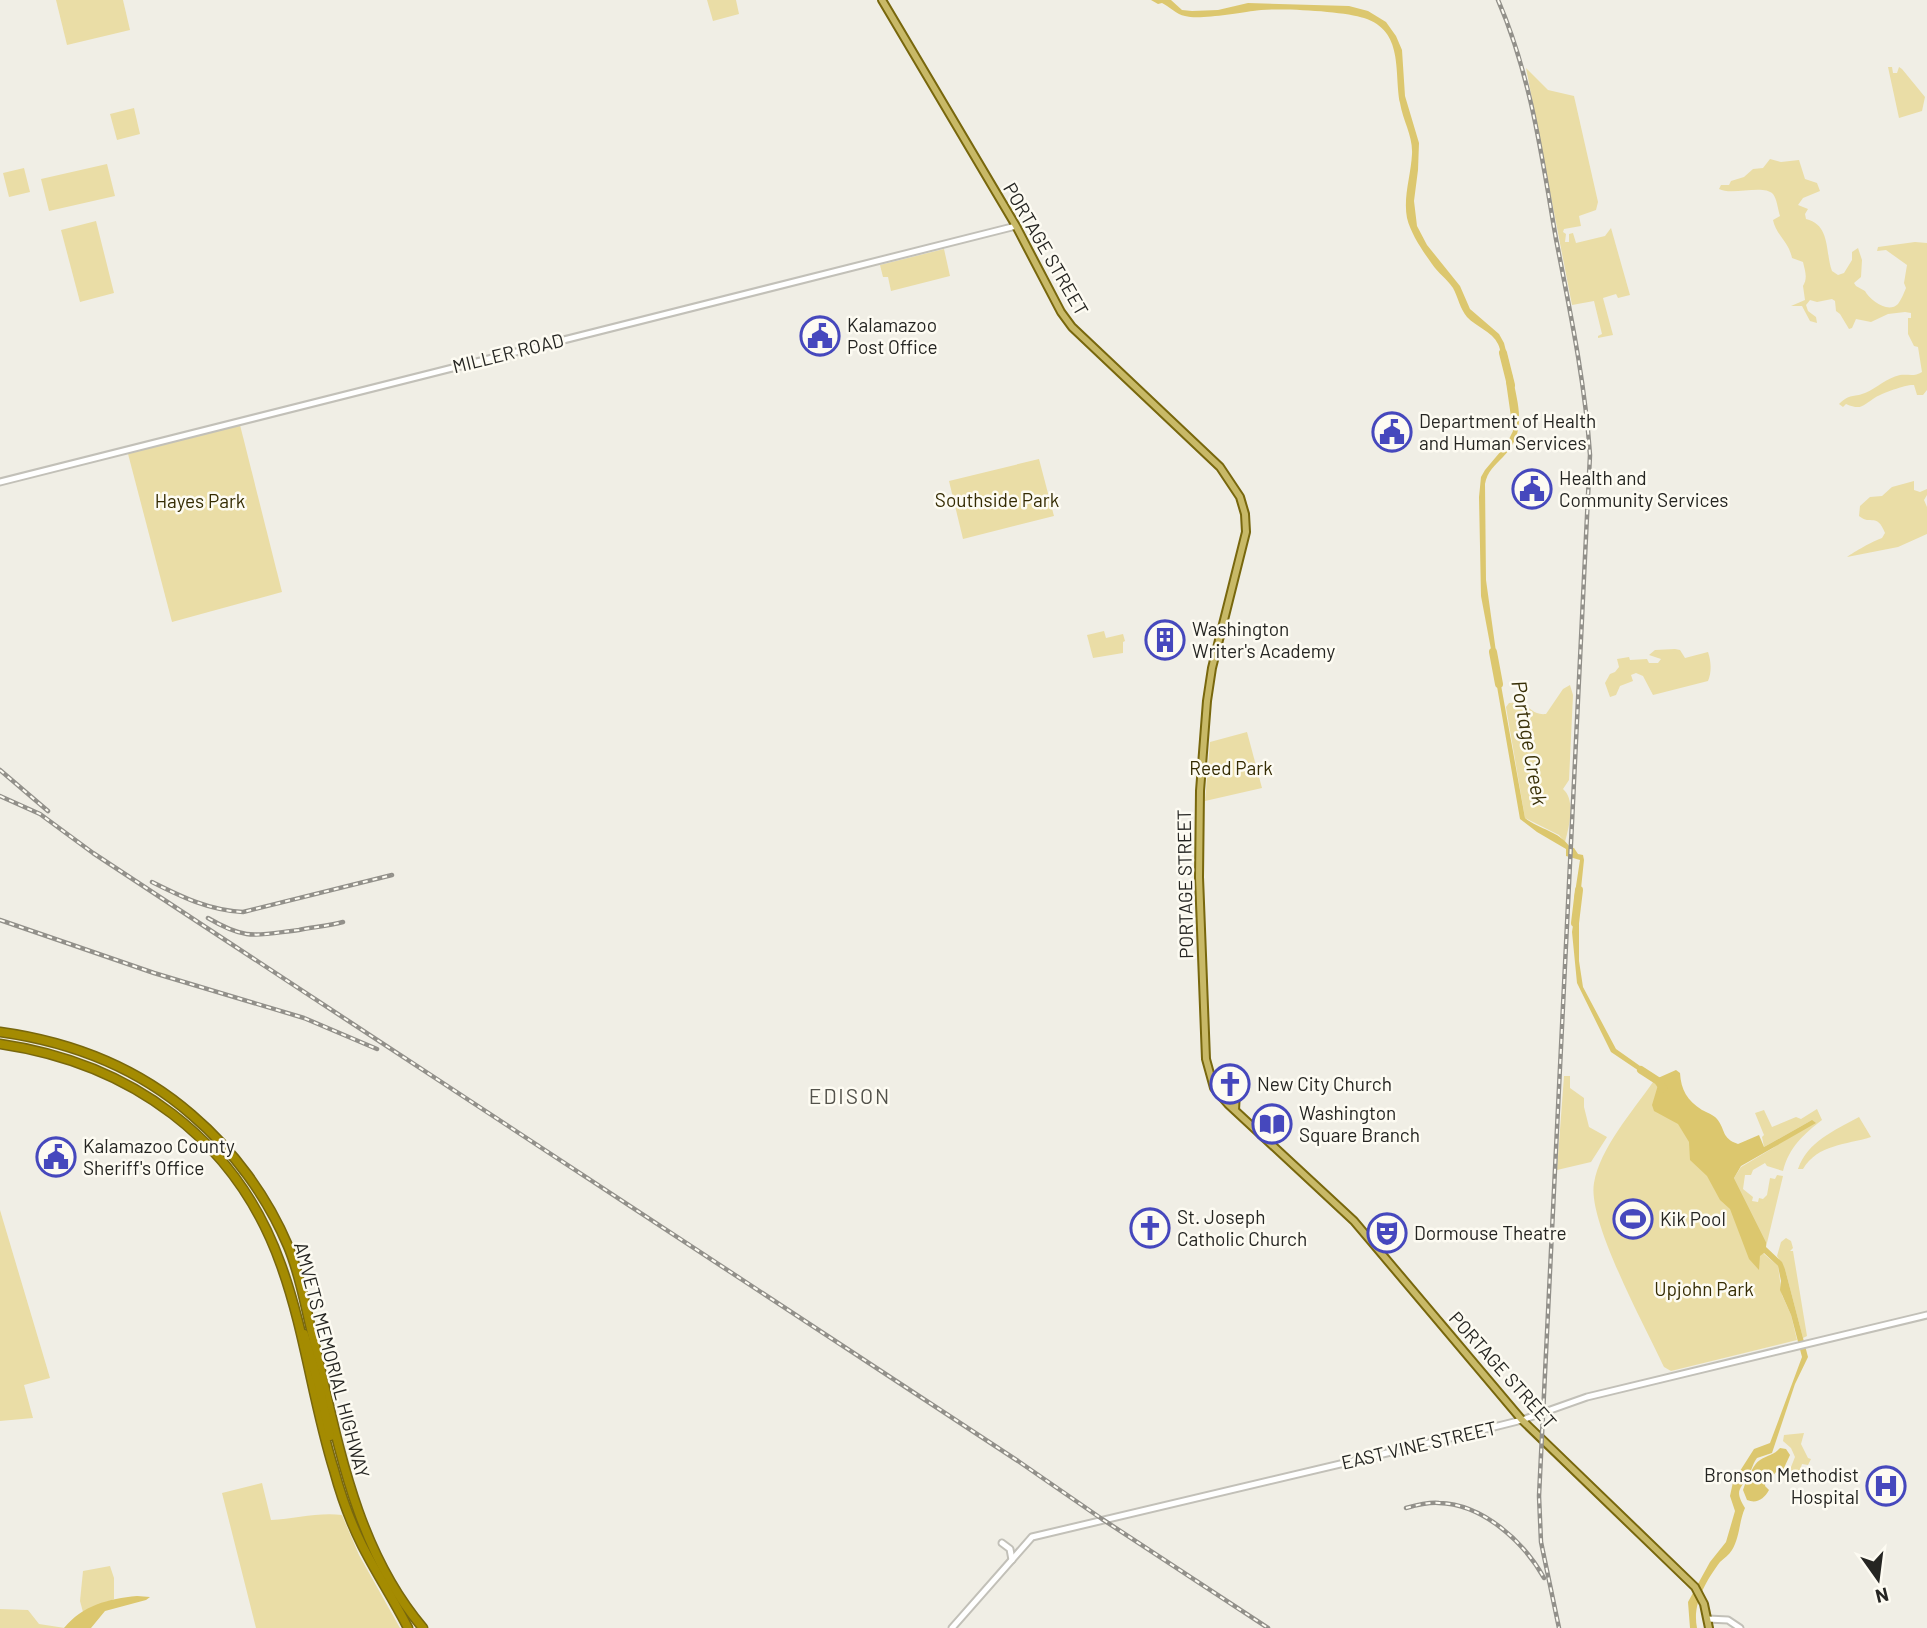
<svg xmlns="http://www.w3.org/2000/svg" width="1927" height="1628" font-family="Barlow,sans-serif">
<rect width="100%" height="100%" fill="#f0eee5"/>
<g fill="#eadda6">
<path d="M56 0H123L130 30 67 45Z"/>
<path d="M707 0H736L739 14 713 21Z"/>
<path d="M1888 67H1892L1893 73H1897L1899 67 1902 69 1925 97 1922 111 1899 118Z"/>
<path d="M1526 68 1548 90 1574 96 1598 202 1596 210 1579 216 1581 226 1564 229 1563 232 1566 234 1565 242H1569V234L1573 233 1576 243 1605 236 1611 228 1630 295 1618 298 1616 294 1603 298 1613 335 1598 338V336L1602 334 1594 301 1572 305Z"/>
<path d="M134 108 140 134 117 140 110 114Z"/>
<path d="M1770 159 1781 162 1799 160 1805 179 1817 183 1820 191 1803 198 1798 205 1808 209 1805 214 1806 219C1831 225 1825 252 1832 271L1838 275 1844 273 1852 260V252L1858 248 1862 260 1861 277 1854 283 1856 286 1865 291C1870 300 1888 314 1898 304 1901 300 1904 293 1906 288L1904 283 1907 265 1886 250 1877 251 1878 247 1915 242 1927 243V390L1923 395H1917L1914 385C1907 384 1883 393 1876 397 1863 405 1862 411 1846 404L1843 407 1839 404C1851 393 1852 398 1865 393 1877 388 1886 378 1900 375 1909 374 1914 377 1922 372L1918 347 1914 346 1908 334V318H1911V313L1905 312 1888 314 1871 322 1856 319 1852 328 1849 329 1840 314 1836 311 1835 301 1832 299 1817 302 1810 300 1806 305 1808 311 1816 317 1817 323 1810 321 1802 306H1791L1805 300 1803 286C1808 278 1805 271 1803 262L1792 258C1789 242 1776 235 1773 220L1780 216C1778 210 1777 199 1773 194 1763 184 1732 196 1719 189L1721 185H1729L1731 181 1744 177 1753 169 1763 168Z"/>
<path d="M107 164 115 196 49 211 41 179Z"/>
<path d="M24 168 30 192 9 197 3 173Z"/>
<path d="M96 221 114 293 80 302 61 230Z"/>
<path d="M944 249 950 276 891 291 888 277H883L880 265Z"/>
<path d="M239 421 282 592 172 622 127 450Z"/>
<path d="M1039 459 1054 516 963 539 949 481Z"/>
<path d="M1914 481V490L1920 492 1927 489V495L1924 500 1927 507V534L1898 547 1847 557C1854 552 1873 541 1882 538L1885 533C1877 512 1871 526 1859 516L1860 506 1870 497 1882 496 1892 487Z"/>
<path d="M1104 631 1106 638 1123 634 1125 641 1123 642V653L1093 658 1087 635Z"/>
<path d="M1675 649 1680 650 1685 658 1708 652C1711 661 1712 672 1708 681L1653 695 1643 676 1636 673 1631 675 1633 681 1620 686 1616 695 1610 697 1605 683 1610 674 1615 672 1619 667 1617 659 1629 657 1630 660 1647 659 1649 663H1658L1661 659 1649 655 1655 650Z"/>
<path d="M1570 685 1573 695 1569 780 1563 789C1576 800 1569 827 1565 842L1559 835 1525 818 1506 707 1509 703C1530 699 1528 716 1546 714L1563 689Z"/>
<path d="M1247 732 1262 788 1205 801 1210 742Z"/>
<path d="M1564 1076H1570V1088L1584 1098V1107L1589 1127 1607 1137 1591 1162 1557 1170Z"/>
<path d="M1653 1082H1656L1763 1253 1778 1266 1782 1295 1791 1315 1797 1340 1671 1371 1664 1367C1646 1328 1587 1221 1594 1183 1600 1148 1633 1111 1653 1082Z"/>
<path d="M1817 1109 1822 1120C1804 1134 1789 1147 1783 1171L1767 1166 1765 1163 1753 1170 1751 1175H1745L1743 1189 1753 1197 1752 1201 1758 1202 1759 1198 1763 1199 1767 1195 1770 1178 1775 1179 1777 1175 1783 1176 1766 1247V1242L1734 1178 1741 1167 1773 1148 1812 1120 1764 1147 1762 1137 1764 1135 1755 1113 1764 1110 1772 1127 1796 1117 1801 1119Z"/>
<path d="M1859 1117 1871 1137C1846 1145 1818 1144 1803 1169H1798C1808 1141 1834 1131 1859 1117Z"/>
<path d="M0 1210 50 1378 24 1385 33 1418 0 1421Z"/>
<path d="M1786 1238 1791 1241 1793 1248 1790 1251H1793L1807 1336 1803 1338 1785 1269 1777 1256 1781 1242Z"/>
<path d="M1804 1433 1801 1444 1808 1458 1811 1459 1808 1465 1802 1464C1799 1473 1799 1477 1789 1479L1785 1475 1789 1472 1795 1457 1791 1448 1783 1441 1784 1435Z"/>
<path d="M262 1483 271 1520C295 1519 318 1512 342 1515L359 1555 400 1628H256L222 1493Z"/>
<path d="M110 1566 114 1578V1599L83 1612 80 1601 83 1571Z"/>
<path d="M0 1609 28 1610 39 1624 65 1628H0Z"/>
</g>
<g fill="#dcc76e">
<path d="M1151 0H1171L1182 10 1192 11 1218 10 1248 3 1349 6 1368 11 1386 22 1396 36 1402 50 1405 96 1419 143 1418 170 1414 201 1417 226 1427 245 1460 286 1470 309 1499 334 1504 343 1509 363 1503 364C1501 358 1501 350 1498 344 1492 331 1476 327 1467 317 1460 309 1458 297 1453 288 1447 279 1438 273 1432 264 1422 250 1411 234 1407 218 1403 197 1411 175 1412 154 1413 136 1403 121 1400 103 1394 71 1404 31 1364 18 1344 11 1274 7 1253 11 1237 13 1199 20 1185 16 1177 15 1169 6 1162 3L1158 4Z"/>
<path d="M1512 374C1518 406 1528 431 1503 457 1495 465 1487 472 1485 484L1486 580 1497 659 1493 660 1481 596 1479 497 1481 477 1485 470 1506 445 1513 431 1506 382V375Z"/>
<path d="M1499 674 1525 818C1540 830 1559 831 1570 847L1574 848 1578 854 1583 855 1584 860 1580 898 1574 899 1580 860 1566 856V849L1537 832 1520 819 1495 675Z"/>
<path d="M1575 912H1579V961L1583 987 1616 1049 1650 1073 1648 1077 1611 1052 1577 983 1572 932Z"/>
<path d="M1676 1070 1680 1073C1681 1090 1687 1100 1702 1110 1706 1112 1714 1115 1717 1119 1726 1130 1721 1138 1738 1144L1759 1135 1764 1147 1812 1120 1816 1123 1741 1166 1734 1178 1766 1242V1247L1782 1262 1785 1269 1808 1357 1795 1384 1772 1453 1757 1458C1753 1463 1752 1469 1749 1475 1740 1490 1734 1490 1745 1508 1739 1521 1740 1537 1732 1550 1729 1555 1724 1558 1720 1562 1706 1581 1692 1604 1697 1628H1690L1688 1602 1710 1562 1726 1542 1735 1511 1730 1496 1733 1482 1754 1449 1770 1443 1802 1357 1791 1315 1780 1290 1781 1281 1778 1266 1764 1253 1760 1256 1759 1270 1749 1259 1730 1209 1720 1200 1707 1176 1690 1160 1689 1142 1678 1124 1654 1111 1652 1105 1658 1085 1655 1082 1658 1078Z"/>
<path d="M1780 1448 1786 1449 1790 1455 1783 1470 1776 1472 1771 1478 1766 1480 1765 1486 1769 1490C1764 1499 1757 1504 1747 1500L1743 1490C1746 1482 1753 1464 1760 1460 1768 1455 1774 1455 1780 1448Z"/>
<path d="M137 1596 150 1597 146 1600 105 1611 91 1628H64C83 1605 108 1599 137 1596Z"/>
</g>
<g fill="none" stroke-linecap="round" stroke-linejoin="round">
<g stroke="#dcc76e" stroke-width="8">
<path d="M1503 353 1511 385"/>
<path d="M1493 652 1499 684"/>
<path d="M1575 923 1579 890"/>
<path d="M1641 1070 1658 1081 1663 1088"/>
</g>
<g stroke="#c2c0b8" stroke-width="9">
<g id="minor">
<path d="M0 482 1016 226"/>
<path d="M1002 1543 1010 1549 1012 1560"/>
<path d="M1708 1619 1728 1620 1740 1628"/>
<path d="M952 1628 1032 1537 1446 1439 1522 1420 1587 1397 1927 1315"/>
</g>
</g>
<g stroke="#78670d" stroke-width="10">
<g id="major">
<path d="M882 0 1016 226 1061 312 1072 327 1220 467 1240 497 1245 514 1246 532 1212 668 1207 701 1200 791 1199 877 1206 1059 1214 1088 1228 1104 1354 1221 1522 1420 1695 1587 1704 1604 1709 1628"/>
<path d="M1235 1110 1236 1092"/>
</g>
</g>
<g stroke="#78670d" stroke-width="11">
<g id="highway">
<path d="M0 1032C72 1042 137 1067 192 1115 233 1150 267 1196 288 1246 300 1274 305 1305 312 1333 337 1435 353 1546 423 1628"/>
<path d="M0 1044C130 1063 236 1138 281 1265 305 1331 313 1403 334 1470 341 1496 350 1521 362 1545 376 1573 394 1600 408 1628"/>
<path d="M304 1334 319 1386 330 1436"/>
</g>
</g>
<use href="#minor" stroke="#fff" stroke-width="5"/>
<use href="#major" stroke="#c8b967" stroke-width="6"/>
<use href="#highway" stroke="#a48b01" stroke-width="8"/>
<g stroke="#92908a" stroke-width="4.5">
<g id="rail">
<path d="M1498 0C1531 76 1542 158 1556 239 1570 311 1585 382 1590 455L1539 1496 1541 1542 1559 1628"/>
<path d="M0 770 48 811"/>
<path d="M0 796 40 814 93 853 175 907 1018 1461 1102 1519 1268 1628"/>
<path d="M152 882C182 897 208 910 243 912L392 875"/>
<path d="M208 918C247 941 256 935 299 930 314 927 328 926 343 922"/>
<path d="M0 920 154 973 304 1018 377 1049"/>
<path d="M1406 1508C1417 1505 1428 1502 1439 1503 1483 1504 1524 1542 1544 1578"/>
</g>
</g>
<use href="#rail" stroke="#fdfbf2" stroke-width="2" stroke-dasharray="5" stroke-linecap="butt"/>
</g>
<defs>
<g id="civic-ring" transform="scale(2.0125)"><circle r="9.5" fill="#fdfbf2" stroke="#4648bd" stroke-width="1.5"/><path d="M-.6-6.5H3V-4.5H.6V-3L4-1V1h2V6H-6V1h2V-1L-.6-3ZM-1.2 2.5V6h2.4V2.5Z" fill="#4648bd"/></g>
<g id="building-ring" transform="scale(2.0125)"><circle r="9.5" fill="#fdfbf2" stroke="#4648bd" stroke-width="1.5"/><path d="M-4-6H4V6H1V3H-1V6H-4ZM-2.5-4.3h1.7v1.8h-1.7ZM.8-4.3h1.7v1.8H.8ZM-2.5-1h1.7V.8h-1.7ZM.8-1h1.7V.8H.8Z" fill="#4648bd"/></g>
<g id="church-ring" transform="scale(2.0125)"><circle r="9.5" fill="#fdfbf2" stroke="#4648bd" stroke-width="1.5"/><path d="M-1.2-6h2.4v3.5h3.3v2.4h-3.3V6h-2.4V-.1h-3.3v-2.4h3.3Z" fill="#4648bd"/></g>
<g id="library-ring" transform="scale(2.0125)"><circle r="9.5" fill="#fdfbf2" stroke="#4648bd" stroke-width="1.5"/><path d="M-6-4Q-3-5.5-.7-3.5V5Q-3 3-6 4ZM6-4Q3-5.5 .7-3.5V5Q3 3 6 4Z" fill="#4648bd"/></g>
<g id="stadium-ring" transform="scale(2.0125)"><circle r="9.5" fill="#fdfbf2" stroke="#4648bd" stroke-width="1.5"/><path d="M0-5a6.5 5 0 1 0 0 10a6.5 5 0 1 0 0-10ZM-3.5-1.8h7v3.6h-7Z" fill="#4648bd"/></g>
<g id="theatre-ring" transform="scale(2.0125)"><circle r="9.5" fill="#fdfbf2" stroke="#4648bd" stroke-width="1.5"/><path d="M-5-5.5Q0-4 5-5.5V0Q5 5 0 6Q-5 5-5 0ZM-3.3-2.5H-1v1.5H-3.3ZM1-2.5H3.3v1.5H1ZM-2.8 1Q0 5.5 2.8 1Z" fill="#4648bd"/></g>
<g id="hospital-ring" transform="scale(2.0125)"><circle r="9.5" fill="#fdfbf2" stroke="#4648bd" stroke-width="1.5"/><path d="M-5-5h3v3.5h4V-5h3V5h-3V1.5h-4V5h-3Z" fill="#4648bd"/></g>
</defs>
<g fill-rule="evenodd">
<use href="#civic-ring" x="820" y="336"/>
<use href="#civic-ring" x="1392" y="432"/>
<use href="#civic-ring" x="1532" y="489"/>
<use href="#building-ring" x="1165" y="640"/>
<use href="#church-ring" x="1230" y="1084"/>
<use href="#library-ring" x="1272" y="1124"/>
<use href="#civic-ring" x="56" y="1157"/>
<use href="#stadium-ring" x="1633" y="1219"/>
<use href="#church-ring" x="1150" y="1228"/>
<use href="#theatre-ring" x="1387" y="1233"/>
<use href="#hospital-ring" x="1886" y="1486"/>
</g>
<g text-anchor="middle" stroke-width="5" stroke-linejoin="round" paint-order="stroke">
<g font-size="19" fill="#252522" stroke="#fdfbf2">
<text transform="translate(1046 249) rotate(60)" y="7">PORTAGE STREET</text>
<text transform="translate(508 353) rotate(-14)" y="7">MILLER ROAD</text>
<text transform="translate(1185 884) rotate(-91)" y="7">PORTAGE STREET</text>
<text transform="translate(332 1360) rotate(75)" y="7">AMVETS MEMORIAL HIGHWAY</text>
<text transform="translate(1503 1370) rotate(48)" y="7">PORTAGE STREET</text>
<text transform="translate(1419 1445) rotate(-13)" y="7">EAST VINE STREET</text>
</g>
<g font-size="19" fill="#252522" stroke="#fdfbf2" text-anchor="start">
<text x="847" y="332">Kalamazoo<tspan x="847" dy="22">Post Office</tspan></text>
<text x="1419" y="428">Department of Health<tspan x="1419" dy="22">and Human Services</tspan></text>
<text x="1559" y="485">Health and<tspan x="1559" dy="22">Community Services</tspan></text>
<text x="1192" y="636">Washington<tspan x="1192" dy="22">Writer's Academy</tspan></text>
<text x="1257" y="1091">New City Church</text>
<text x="1299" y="1120">Washington<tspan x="1299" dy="22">Square Branch</tspan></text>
<text x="83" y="1153">Kalamazoo County<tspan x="83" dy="22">Sheriff's Office</tspan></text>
<text x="1177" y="1224">St. Joseph<tspan x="1177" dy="22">Catholic Church</tspan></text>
<text x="1660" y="1226">Kik Pool</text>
<text x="1414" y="1240">Dormouse Theatre</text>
<text x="1859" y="1482" text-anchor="end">Bronson Methodist<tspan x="1859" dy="22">Hospital</tspan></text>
</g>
<g font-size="19" fill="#352c03" stroke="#fdfbf2">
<text x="997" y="507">Southside Park</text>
<text x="200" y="508">Hayes Park</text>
<text x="1231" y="775">Reed Park</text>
<text x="1704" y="1296">Upjohn Park</text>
</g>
<g font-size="21" font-style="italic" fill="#393007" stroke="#fdfbf2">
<text transform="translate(1529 743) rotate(80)" y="7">Portage Creek</text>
</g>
<g font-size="21" letter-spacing="2" fill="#53524b" stroke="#fdfbf2">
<text x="850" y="1104">EDISON</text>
</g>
</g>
<g transform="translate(1878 1579) rotate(166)" stroke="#fdfbf2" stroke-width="5" paint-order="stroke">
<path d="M0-5L12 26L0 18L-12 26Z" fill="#252522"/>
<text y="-10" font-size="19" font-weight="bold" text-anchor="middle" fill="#252522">N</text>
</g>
</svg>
